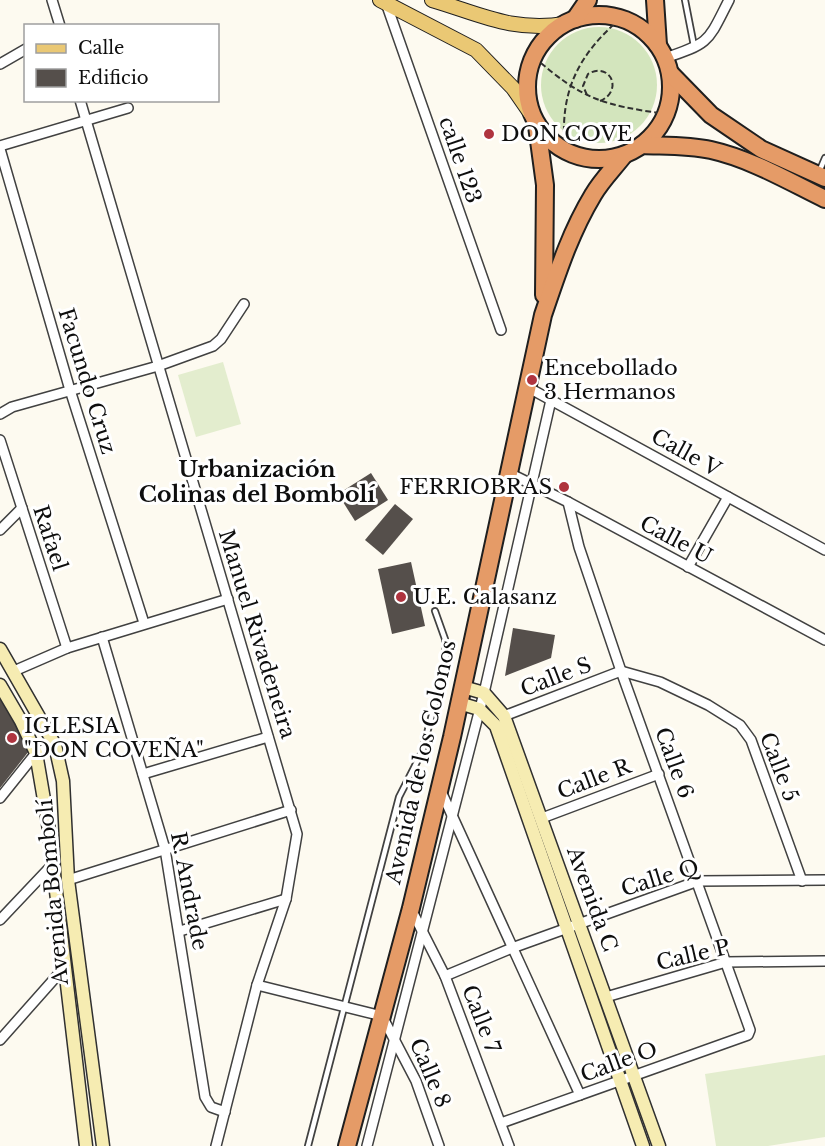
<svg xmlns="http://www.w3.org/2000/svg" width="825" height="1146" font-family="'Libre Baskerville',serif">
<rect width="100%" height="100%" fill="#fdfaf0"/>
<circle fill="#d3e5bd" cx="599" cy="85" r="58"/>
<g fill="#e3edce">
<path d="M223 362 241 424 196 437 178 375Z"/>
<path d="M825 1055V1137L768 1146H716L705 1074Z"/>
</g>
<g fill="#554f4b">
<path d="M371 473 388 500 355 521 338 494Z"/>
<path d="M395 504 413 519 383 555 365 540Z"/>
<path d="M411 562 425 626 392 634 378 569Z"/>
<path d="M513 628 555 635 551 658 505 676Z"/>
<path d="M0 696 18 725 29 751 0 788Z"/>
</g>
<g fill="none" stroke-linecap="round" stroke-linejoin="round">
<g stroke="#414141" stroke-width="8">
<g id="lane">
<path d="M685 0 694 46"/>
<path d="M819 172 825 158"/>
<path d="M308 1146 399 797 422 752 446 662 445 639 435 611"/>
</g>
</g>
<g stroke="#414141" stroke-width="12">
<g id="street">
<path d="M52 0 60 26"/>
<path d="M386 3 501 330"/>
<path d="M665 58C711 43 708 41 729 0"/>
<path d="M0 64 26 49"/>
<path d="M80 100 297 834 286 899 257 985 216 1146"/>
<path d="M0 146 128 108"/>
<path d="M0 149 70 390 144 623"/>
<path d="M529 388 825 550"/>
<path d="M0 414 12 407 158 366 213 346 221 339 244 304"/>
<path d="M0 440 67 648"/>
<path d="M509 473 568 502 825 640"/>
<path d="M0 530 22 508"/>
<path d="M688 567 728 497"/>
<path d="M102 637 165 849 205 1097 211 1107 225 1112"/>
<path d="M14 671 67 648 228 599"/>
<path d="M504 716 621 671 660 682 708 705 740 725 751 740 802 881"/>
<path d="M143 774 268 737"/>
<path d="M440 789 580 1095"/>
<path d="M0 798 36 753 55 745"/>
<path d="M542 818 659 774"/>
<path d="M68 880 291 810"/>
<path d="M412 911 445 976 509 1146"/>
<path d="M0 920 52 865"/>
<path d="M180 931 286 899"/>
<path d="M445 976 512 948 698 881 825 880"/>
<path d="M257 985 382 1016 416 1081 439 1146"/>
<path d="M606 997 726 962 825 961"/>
<path d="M0 1040 63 969"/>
<path d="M501 1123 748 1035 750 1030 621 671 579 547 568 502"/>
<path d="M367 1146 484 693 551 400"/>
</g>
</g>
<g stroke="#303030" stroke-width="15">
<g id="secondary">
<path d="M0 649 55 745 63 781 68 880 103 1146"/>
<path d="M0 685 21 721 36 753 48 823 86 1146"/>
<path d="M463 687 484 693 504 716 659 1146"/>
<path d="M459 703 479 709 496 726 643 1146"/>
</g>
</g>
<g stroke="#1f1f1f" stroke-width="16">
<g id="primary">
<path d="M380 0 476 50 513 88 531 114"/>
<path d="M432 0C480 14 511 32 565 24"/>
</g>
</g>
<g stroke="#1f1f1f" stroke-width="20">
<g id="highway">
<path d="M655 0 658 45"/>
<circle cx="599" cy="87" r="72"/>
<path d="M575 19 588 0"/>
<path d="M671 74 711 115 761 149 825 178"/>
<path d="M537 126 545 185 544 295"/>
<path d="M642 145C665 146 688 145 711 150 751 159 788 181 825 199"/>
<path d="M347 1146 411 908 452 737 543 315C557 274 570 233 593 195 601 181 614 168 624 155"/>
</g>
</g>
<g stroke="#303030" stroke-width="2" stroke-dasharray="6 3" stroke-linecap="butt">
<path d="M534 57C583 100 603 105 666 114"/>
<path d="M587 95 583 86 588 74C610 61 624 91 600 101"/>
<path d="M565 150C559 92 578 55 621 18"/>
</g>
<use href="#lane" stroke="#fff" stroke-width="4.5"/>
<use href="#street" stroke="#fff" stroke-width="9"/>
<use href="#secondary" stroke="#f6ecb2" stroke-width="12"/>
<use href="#primary" stroke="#eac874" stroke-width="14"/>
<use href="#highway" stroke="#e59b67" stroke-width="16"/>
</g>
<g fill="#af343f" stroke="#fff" stroke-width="2">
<circle cx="489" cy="134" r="6"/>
<circle cx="532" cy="380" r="6"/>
<circle cx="564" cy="487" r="6"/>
<circle cx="401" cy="597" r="6"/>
<circle cx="12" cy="738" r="6"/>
</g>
<g text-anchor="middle" stroke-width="6" stroke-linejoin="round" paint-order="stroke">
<g font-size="21" fill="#0e0e0e" stroke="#fff" text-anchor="start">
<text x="501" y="141">DON COVE</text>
<text x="544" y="375">Encebollado<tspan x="544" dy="24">3 Hermanos</tspan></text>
<text x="552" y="494" text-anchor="end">FERRIOBRAS</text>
<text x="413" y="604">U.E. Calasanz</text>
<text x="24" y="733">IGLESIA<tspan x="24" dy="24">"DON COVEÑA"</tspan></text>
</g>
<g font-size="21" fill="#0e0e0e" stroke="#fff">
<text transform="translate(460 160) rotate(71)" y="7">calle 123</text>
<text transform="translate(87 381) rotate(73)" y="7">Facundo Cruz</text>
<text transform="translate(686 453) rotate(29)" y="7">Calle V</text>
<text transform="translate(50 538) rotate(72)" y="7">Rafael</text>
<text transform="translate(676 540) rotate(28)" y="7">Calle U</text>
<text transform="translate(257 634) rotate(73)" y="7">Manuel Rivadeneira</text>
<text transform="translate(556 677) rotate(-21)" y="7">Calle S</text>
<text transform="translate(421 762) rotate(-77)" y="7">Avenida de los Colonos</text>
<text transform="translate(674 763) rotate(70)" y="7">Calle 6</text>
<text transform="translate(779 767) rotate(69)" y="7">Calle 5</text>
<text transform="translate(594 779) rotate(-21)" y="7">Calle R</text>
<text transform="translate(660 878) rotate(-17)" y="7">Calle Q</text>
<text transform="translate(189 891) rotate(79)" y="7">R. Andrade</text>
<text transform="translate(53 892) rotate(-95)" y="7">Avenida Bombolí</text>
<text transform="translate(592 899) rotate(70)" y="7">Avenida C</text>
<text transform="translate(693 955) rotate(-13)" y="7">Calle P</text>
<text transform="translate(481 1019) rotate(69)" y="7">Calle 7</text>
<text transform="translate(619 1062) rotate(-20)" y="7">Calle O</text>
<text transform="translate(430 1073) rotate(67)" y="7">Calle 8</text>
</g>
<g font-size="22" font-weight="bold" fill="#0e0e0e" stroke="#fff">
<text x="257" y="477">Urbanización<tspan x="257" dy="25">Colinas del Bombolí</tspan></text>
</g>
</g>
<rect x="24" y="24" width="195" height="78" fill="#ffffff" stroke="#9f9f9f" stroke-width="1.5"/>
<rect x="36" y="44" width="30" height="9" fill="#eac874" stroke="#9f9f9f" stroke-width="1.5"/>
<text x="78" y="54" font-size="18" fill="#0e0e0e">Calle</text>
<rect x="36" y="69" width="30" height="18" fill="#554f4b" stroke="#9f9f9f" stroke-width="1.5"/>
<text x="78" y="84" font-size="18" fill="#0e0e0e">Edificio</text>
</svg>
